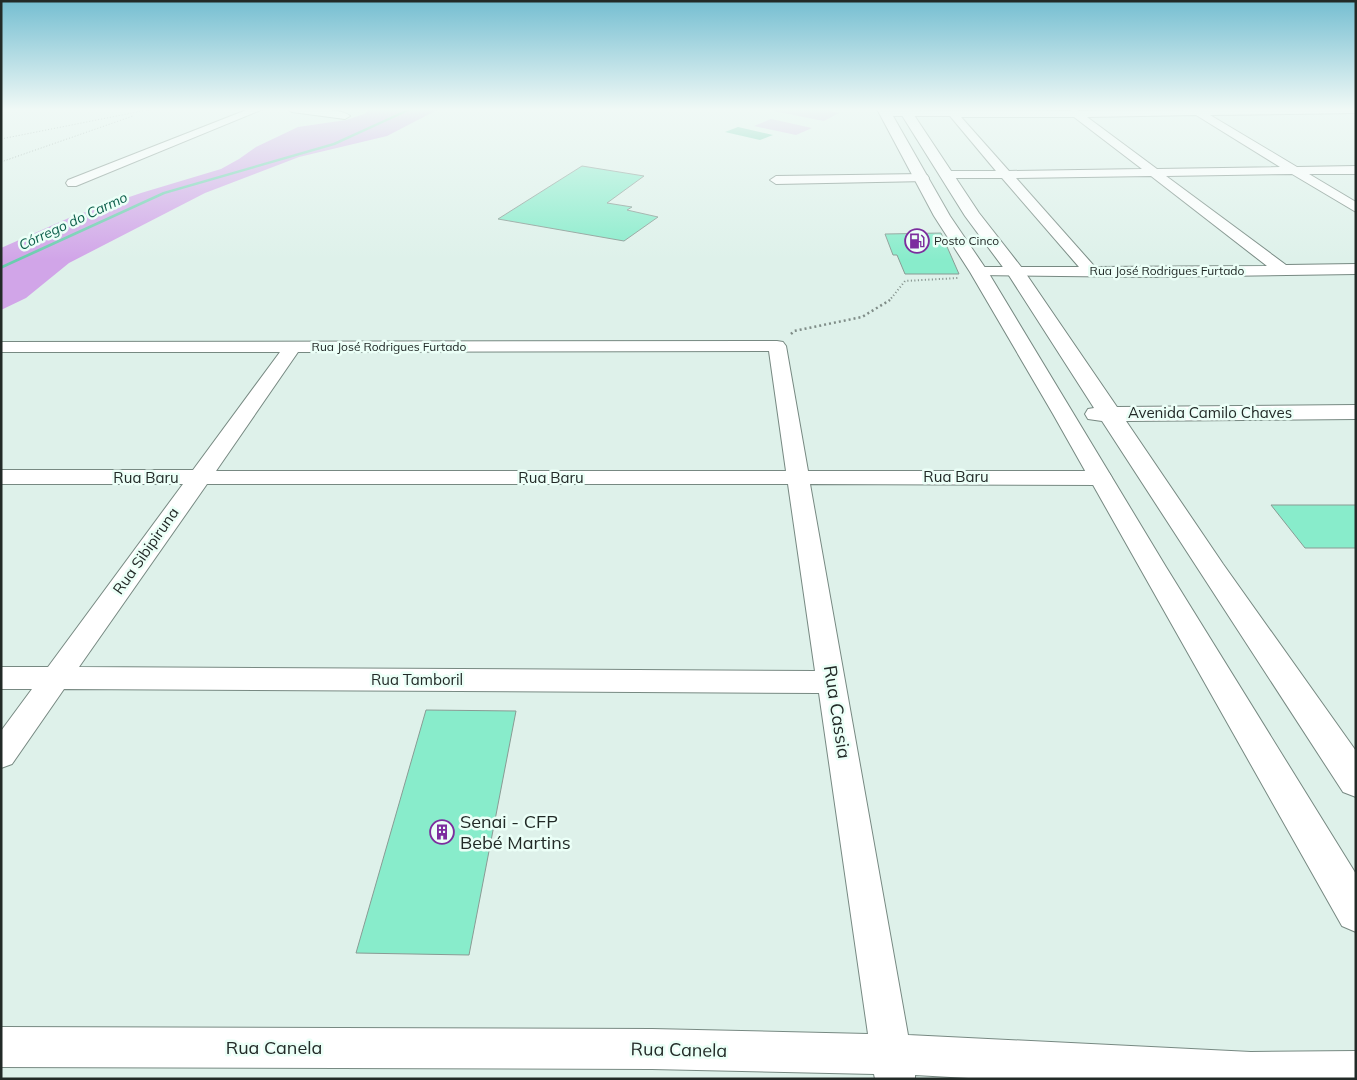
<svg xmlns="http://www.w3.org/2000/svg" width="1357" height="1080" font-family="Mulish,sans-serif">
<rect width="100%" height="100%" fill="#def1ea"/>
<g fill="#d5b7e4">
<path d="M777 109H819L839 113 824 121 773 111Z"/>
<path d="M771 119 812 128 796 135 754 126Z"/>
</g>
<path fill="#d1a5e8" d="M371 109H439L387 136 299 157 205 193 69 263 26 298 1 310V248L71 217 141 193 221 169 239 159 256 147 298 127 346 120 364 114Z"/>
<path fill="#6acdae" d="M738 127 773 135 760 140 725 132Z"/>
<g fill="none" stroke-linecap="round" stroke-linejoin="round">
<path fill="#6acdae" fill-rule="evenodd" d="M408 109H413L335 145 165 194 1 269V266L163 192 333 143Z"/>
</g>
<g fill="#88eccb" stroke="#899b94">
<path d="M582 166 644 176 607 203 632 207 627 210 658 217 624 241 498 219Z"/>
<path d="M941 233 959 274H905L897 255H893L885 234Z"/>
<path d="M1271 505H1356V548H1305Z"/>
<path d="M426 710 516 711 469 955 356 953Z"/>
</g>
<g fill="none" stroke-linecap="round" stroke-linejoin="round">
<g stroke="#778982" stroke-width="2">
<g id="street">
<path d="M249 109H263L76 186H68L66 183 68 180Z"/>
<path d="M287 109C301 109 340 107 350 116L345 119 292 112Z"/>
<path d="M1075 109 1079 111 1356 109V113L1210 115 1297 167 1356 166V174H1309L1356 202V212L1292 174 1166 176 1286 265 1356 264V274L1151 277 974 275 971 272 974 269 979 267H1079L1002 178H943L941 175 943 172 947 171H996L950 116H884L879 113 884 110 1070 111ZM1196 115 1280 167 1157 169 1087 117ZM961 117H1074L1142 169 1009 171ZM1151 176 1267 266 1095 267 1016 178Z"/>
<path d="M923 174 927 175 929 178 927 181 776 184 770 180 776 176Z"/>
<path d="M777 341 783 342 786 346 808 471H1101L1109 473 1112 478 1109 483 1101 485 810 484 908 1035 1251 1052 1356 1051V1079H986L915 1075V1079H875L874 1074 652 1069 1 1067V1027L652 1029 868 1034 819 693 64 689 12 764 1 768V731L32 689H1V667H48L183 484H1V470H193L280 352H1V342ZM769 351 786 471H216L298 352ZM207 484H788L815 671 79 667Z"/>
</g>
</g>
<g stroke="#778982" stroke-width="2">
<g id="secondary">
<path d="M877 109H889L950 216 988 272 1166 567 1356 874V932L1342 926 1053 414 970 272 934 216Z"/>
<path d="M898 109H910L979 213 1022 268 1117 407 1356 405V419L1126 421 1223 564 1356 751V797L1343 792 1102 421 1088 419 1085 414 1088 409 1094 408 1008 274 965 216Z"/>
</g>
</g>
<g stroke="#7f8c87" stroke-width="1" stroke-dasharray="1 2" stroke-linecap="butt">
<path d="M1 139 152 109"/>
<path d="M1 162 133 116"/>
</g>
<path stroke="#7f8c87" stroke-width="2" stroke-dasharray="1 2.5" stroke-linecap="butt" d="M889 301 905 281 958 278"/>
<path stroke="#7f8c87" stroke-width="2.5" stroke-dasharray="2 3" stroke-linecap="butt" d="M791 334 794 331 862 317 890 300"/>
<use href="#street" fill="#fff" fill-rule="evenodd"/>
<use href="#secondary" fill="#fff" fill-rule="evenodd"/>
</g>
<linearGradient id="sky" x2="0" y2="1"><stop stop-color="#75bed1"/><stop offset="0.42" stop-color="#f0f9f6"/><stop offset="1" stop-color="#f0f9f6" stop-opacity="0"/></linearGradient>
<rect width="1357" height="260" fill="url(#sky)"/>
<defs>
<g id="fuel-ring" transform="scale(1.25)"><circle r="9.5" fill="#ebfff7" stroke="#7c2d9e" stroke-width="1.5"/><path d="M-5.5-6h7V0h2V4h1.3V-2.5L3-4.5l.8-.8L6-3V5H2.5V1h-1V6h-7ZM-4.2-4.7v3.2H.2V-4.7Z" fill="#7c2d9e"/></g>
<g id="building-ring" transform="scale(1.25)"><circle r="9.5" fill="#ebfff7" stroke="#7c2d9e" stroke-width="1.5"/><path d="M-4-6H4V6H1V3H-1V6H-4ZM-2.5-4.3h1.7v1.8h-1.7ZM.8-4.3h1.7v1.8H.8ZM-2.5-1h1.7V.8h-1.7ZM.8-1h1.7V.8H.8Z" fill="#7c2d9e"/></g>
</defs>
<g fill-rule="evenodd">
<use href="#fuel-ring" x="917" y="241"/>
<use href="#building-ring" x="442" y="832"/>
</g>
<g text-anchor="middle" stroke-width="5" stroke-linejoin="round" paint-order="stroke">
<g font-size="12" fill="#222a27" stroke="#ebfff7" text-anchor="start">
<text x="934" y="245">Posto Cinco</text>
</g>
<g font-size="12" fill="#222a27" stroke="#ebfff7">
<text x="1167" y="275">Rua José Rodrigues Furtado</text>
<text x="389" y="351">Rua José Rodrigues Furtado</text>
</g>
<g font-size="14" font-style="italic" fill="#0d5f4b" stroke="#ebfff7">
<text transform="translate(73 221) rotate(-25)" y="5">Córrego do Carmo</text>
</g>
<g font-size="15" fill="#222a27" stroke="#ebfff7">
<text x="1210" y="418">Avenida Camilo Chaves</text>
<text x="956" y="482">Rua Baru</text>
<text x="146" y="483">Rua Baru</text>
<text x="551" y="483">Rua Baru</text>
<text transform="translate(146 551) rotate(-55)" y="5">Rua Sibipiruna</text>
<text x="417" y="685">Rua Tamboril</text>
</g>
<g font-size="18" fill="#222a27" stroke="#ebfff7">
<text transform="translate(837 712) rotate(81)" y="6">Rua Cassia</text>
<text x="274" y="1054">Rua Canela</text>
<text transform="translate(679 1050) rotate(1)" y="6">Rua Canela</text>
</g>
<g font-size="18" fill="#222a27" stroke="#ebfff7" text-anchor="start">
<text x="460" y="828">Senai - CFP<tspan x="460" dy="21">Bebé Martins</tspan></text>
</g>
</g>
<rect width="1357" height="1080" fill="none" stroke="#222a27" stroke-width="5"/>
</svg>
